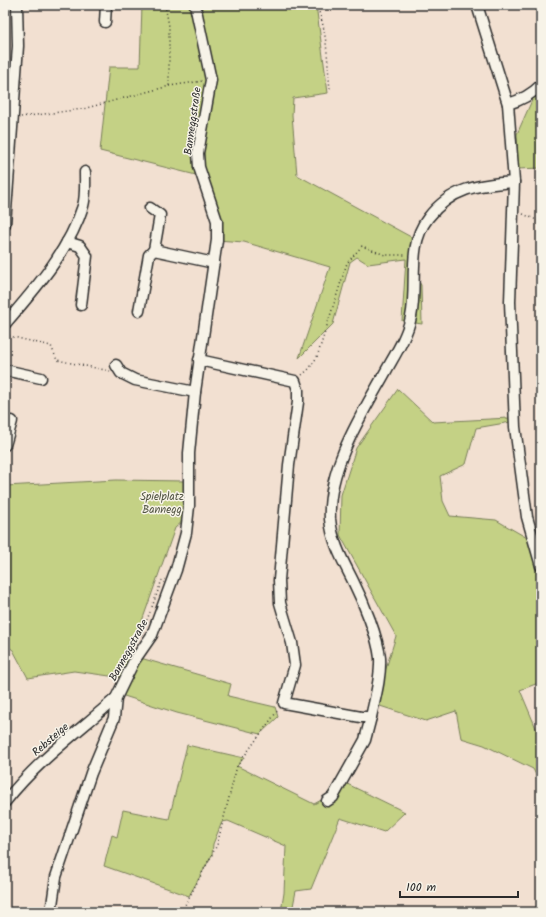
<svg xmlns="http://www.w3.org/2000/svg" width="546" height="917" font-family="Kalam,sans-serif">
<rect width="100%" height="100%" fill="#f2e0d1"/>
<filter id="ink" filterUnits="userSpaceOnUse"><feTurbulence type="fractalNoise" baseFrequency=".025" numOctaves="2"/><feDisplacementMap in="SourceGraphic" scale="8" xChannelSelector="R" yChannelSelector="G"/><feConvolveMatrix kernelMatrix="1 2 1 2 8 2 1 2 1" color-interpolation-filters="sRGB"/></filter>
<g filter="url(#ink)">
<g fill="#c4d185" stroke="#787e58">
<path d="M142 5H316L328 93 293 98 292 115 297 175 411 237 416 277 421 285 422 324 402 321 406 259 368 264 357 257 350 262 333 324 299 358 330 267 244 242 217 240 200 176 100 151 109 67H140Z"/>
<path d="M541 94V168L518 169 517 134 533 98Z"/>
<path d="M398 389 433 422 509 418 511 422 476 428 466 464 440 476 443 501 450 516 496 520 529 539 541 580V682L520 690 541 740V785L533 769 484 745 461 738 456 711 426 721 377 705 384 675 396 636 340 535 341 495 356 448Z"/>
<path d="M116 480 186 481 183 521 175 528 130 655 231 684 228 696 275 707 278 717 260 734 177 713 121 695 124 678 74 671 28 678 13 650 5 644V486Z"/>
<path d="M187 745 244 758 237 766 314 804 325 798 337 779 405 812 384 832 340 818 311 889 296 891 293 906 297 909V912H281L284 893 286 846 228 821 222 822 213 844 212 855 189 896 104 866 112 835 117 837 123 810 169 819Z"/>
</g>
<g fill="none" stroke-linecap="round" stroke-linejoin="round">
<g stroke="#2b2b2b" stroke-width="13">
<g id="minor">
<path d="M477 5 508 104 514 182 510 302 515 427 527 517 541 566"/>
<path d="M105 22 106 5"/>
<path d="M508 104C522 100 531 95 541 85"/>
<path d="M150 208 160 215 154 250"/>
<path d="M5 224 18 46 17 5"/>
<path d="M67 242 80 246 87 256 81 305"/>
<path d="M139 311 149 255 154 250 214 263"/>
<path d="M5 324C35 289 69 251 83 206 86 196 85 183 85 172"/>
<path d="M199 360 295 381 298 390V402L289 465 279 580 280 603 292 643 295 665 284 703 361 717H371C375 698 381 678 380 658 378 637 363 601 353 581 343 561 332 542 330 519 327 468 362 414 386 371 396 353 407 336 411 317 418 285 406 246 428 218 452 187 478 185 514 182"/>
<path d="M116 365 121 373 135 380 195 392"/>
<path d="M5 370 41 378"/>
<path d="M5 445 12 421"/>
<path d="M327 801 333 797 365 740 371 717"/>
<path d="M5 802C37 761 78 732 116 698"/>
<path d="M51 912 56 877 91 773 114 718 116 698 134 661 152 635 176 570 186 533 189 506V453L195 392 217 240V221L199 167 198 153 211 80 195 5"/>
</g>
</g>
<g stroke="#2b2b2b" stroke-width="1.5" stroke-dasharray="1 3" stroke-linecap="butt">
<path d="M316 5C328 30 327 62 330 89"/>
<path d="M169 86 203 81"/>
<path d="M21 117 83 109 169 86V26L165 5"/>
<path d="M523 214 541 222"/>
<path d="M5 335 51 346 57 360 110 371"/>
<path d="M302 375 309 369 317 357 347 263 362 246 385 255H406"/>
<path d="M537 519H541"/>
<path d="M152 607 162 580"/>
<path d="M141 635 150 612"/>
<path d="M182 912 185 905 217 845 237 766 278 710"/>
</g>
<use href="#minor" stroke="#f7f3e8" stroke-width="10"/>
</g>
</g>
<g text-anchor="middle" stroke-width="3" stroke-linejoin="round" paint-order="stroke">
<g font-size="11" fill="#2b2b2b" stroke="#f7f3e8">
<text transform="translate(192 121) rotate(-82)" y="4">Banneggstraße</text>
<text transform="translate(128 650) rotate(-61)" y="4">Banneggstraße</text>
<text transform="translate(50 739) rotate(-41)" y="4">Rebsteige</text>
</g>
<g font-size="11" fill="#515442" stroke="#f7f3e8">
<text x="162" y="500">Spielplatz<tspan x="162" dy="13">Bannegg</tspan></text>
</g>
</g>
<rect width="546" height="917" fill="none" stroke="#f7f3e8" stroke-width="20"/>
<rect x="10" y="10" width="526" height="897" fill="none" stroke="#2b2b2b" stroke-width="1.5" filter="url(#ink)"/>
<path d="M400 891v6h118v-6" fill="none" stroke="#2b2b2b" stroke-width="2"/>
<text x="406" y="891" font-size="12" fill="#2b2b2b" stroke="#f7f3e8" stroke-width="3" paint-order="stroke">100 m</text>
</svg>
